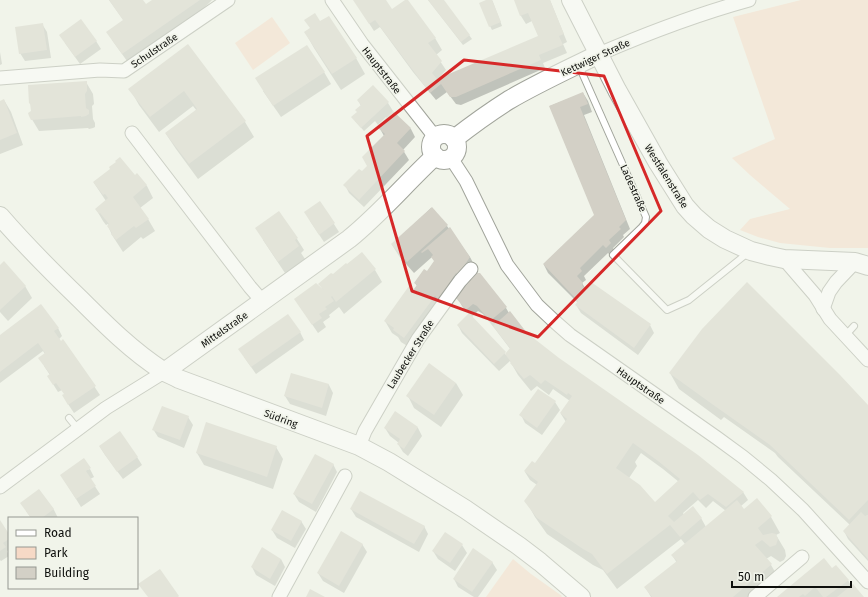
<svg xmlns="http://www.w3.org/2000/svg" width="868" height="597" font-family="'Fira Sans',sans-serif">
<rect width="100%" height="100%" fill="#f1f4ea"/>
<g fill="#f6d9c6">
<path d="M801 0H868V248H830L780 243 758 237 740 230 750 219 790 209 750 175 732 158 775 139 733 17Z"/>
<path d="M272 17 290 43 253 70 235 43Z"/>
<path d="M513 559 531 574 562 596 561 597H486Z"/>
</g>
<g fill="#0003" fill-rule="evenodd">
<path d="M109 0H142L145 6 154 0H212L203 9 127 61 112 40 124 21Z"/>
<path d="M354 0H385L391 10 435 38 442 50 436 55 446 70 437 80 539 37 532 21 526 24 521 16 515 0H550L567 42 563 44 567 53 543 63 545 68 461 105 456 104 447 92 436 100 413 72 380 27 374 31Z"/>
<path d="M428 0H443L472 39 463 45Z"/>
<path d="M488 0H492L493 2 502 26 492 30 490 26Z"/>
<path d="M320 22 356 58 365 74 341 90 314 48 305 32Z"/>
<path d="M42 24 47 32 51 58 25 61 20 53Z"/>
<path d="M96 41 101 49 80 64 65 43Z"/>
<path d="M188 46 245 122 254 137 198 179 176 149 166 134 197 111 193 106 159 132 139 105 130 89Z"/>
<path d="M0 52 2 64 0 65Z"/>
<path d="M324 72 331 84 281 117 263 91Z"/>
<path d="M86 82 93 94 94 104 92 106 93 119 95 123V127L93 128 89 129 88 128 39 131 30 116 32 111V107L30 103 29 86Z"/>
<path d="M373 86 388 103 393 111 392 112 411 129 415 137 403 150 409 160 364 207 349 193 345 185 362 172 368 166 384 136 379 127 387 118 386 117 378 125 375 121 364 131 355 121 361 106 358 100Z"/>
<path d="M583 93 588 101 592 112 584 115 630 229 623 235 624 237 613 248 615 252 611 256 608 253 584 276 586 280 582 283 587 291 650 325 654 333 638 355 581 313 576 305 578 303 548 273 544 265 595 215 550 106Z"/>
<path d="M4 100 11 112 23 145 0 154V102Z"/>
<path d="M136 175 147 186 153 198 140 208 148 219 155 231 143 239 141 237 123 252 112 235 108 226H109L108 224 106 225 103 221 96 209 106 201 94 183 134 176Z"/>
<path d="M320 202 339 232 324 242 310 221Z"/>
<path d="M431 208 447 226 470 257 477 270 474 274 506 308 509 313 527 334 558 359 743 492 748 500 741 506 744 510 757 500 771 517 780 533 776 535 785 550 786 556 784 560 780 562 771 556 766 559 771 565 780 580 761 597H651L645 587 677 563 672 555 685 544 681 539 617 589 603 570 593 565 547 534 535 517 526 501 537 485 530 480 525 472 535 464 566 422 561 414 570 401 553 389 549 395 537 386 531 391 518 375 510 361 499 371 462 333 458 325 469 314 462 306 458 298 466 286 460 283 412 349 401 342 398 337 392 333 385 321 413 291 417 286 415 283 427 272 435 262 432 257 414 273 399 256 392 245ZM478 311 483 314 495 329 511 350 506 355 472 317ZM641 453 663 469 679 482 655 503 629 478 637 466 635 462ZM698 500 706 508 713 501 726 511 706 527 701 518 684 515 683 513Z"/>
<path d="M279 213 297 239 304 250 301 253 305 259 285 273 263 240Z"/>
<path d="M0 266 25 286 32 298 8 321 0 312Z"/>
<path d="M375 270 382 282 344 314 339 307 329 315 330 317 323 322 326 327 318 333 295 299 323 290 320 284 332 276Z"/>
<path d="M58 328 62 336 59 339 61 342 63 340 100 395 74 413 68 404 65 394 62 390 58 392 53 384 50 375 44 366 45 354 43 351 0 383V336Z"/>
<path d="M300 332 304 340 256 374 244 357Z"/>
<path d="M670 373 868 406V561L848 539 844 531 850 525 778 457 775 453 724 417 721 420 679 389Z"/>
<path d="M292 374 329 385 333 393 326 416 290 404 285 396Z"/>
<path d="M456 383 463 395 441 427 414 408 408 396Z"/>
<path d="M555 402 560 410 542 435 525 423 521 415Z"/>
<path d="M395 413 418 428 422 436 408 456 403 452 398 444 399 443 390 436 385 428Z"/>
<path d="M188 417 193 425 184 448 158 437 153 429Z"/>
<path d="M100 447 137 457 142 465 123 479 105 455Z"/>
<path d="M276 447 283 459 273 489 204 465 197 453Z"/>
<path d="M333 464 337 472 316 512 299 502 294 494Z"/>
<path d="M90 469 94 477 90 479 100 494 81 507 61 475Z"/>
<path d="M39 490 54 510 58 518H31L26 511Z"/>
<path d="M351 509 424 526 428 534 419 552 356 517Z"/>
<path d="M301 521 306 529 295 548 277 538 272 530Z"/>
<path d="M0 522 9 535V550L7 551 9 556 1 561 0 560Z"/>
<path d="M362 544 367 552 344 593 323 581 318 573Z"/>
<path d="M462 545 467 553 455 571 438 559 433 551Z"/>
<path d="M281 559 285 567 275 586 256 575 252 567Z"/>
<path d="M492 562 497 570 478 597H474L458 587 454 579Z"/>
<path d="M832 569 848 580 851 586 863 597H779Z"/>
</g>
<g fill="#d3d0c6" fill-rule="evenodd">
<path d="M109 0H143L146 4 152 0H200L122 54 106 32 123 20Z"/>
<path d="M353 0H386L392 9 405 0H408L436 38 428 43 442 61 432 73 437 79 538 36 528 13 520 16 514 0H550L564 34 559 36 563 45 539 55 541 60 456 97H450L441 84 430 93 375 20 369 24Z"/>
<path d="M428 0H444L470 35 461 42Z"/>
<path d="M486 0H492L501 22 489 27 479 3Z"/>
<path d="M315 13 320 21 329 16 357 58 332 74 304 32 310 28 304 20Z"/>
<path d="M81 19 97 41 75 57 59 35Z"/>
<path d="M43 23 47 50 19 54 15 27Z"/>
<path d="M188 44 246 121 189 164 165 133 197 109 184 91 150 117 128 89Z"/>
<path d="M307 45 325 72 273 106 255 78Z"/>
<path d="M87 81V91L85 94 86 108 89 110V114L86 116 81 117V116L31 120 29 116 28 113 31 111 30 103 29 104 28 85Z"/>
<path d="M373 85 389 102 361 128 351 117 357 112 355 110 361 105 357 100Z"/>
<path d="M583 92 588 104 580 107 626 220 619 227 621 229 609 240 611 243 606 248 603 245 580 268 582 271 577 276 583 283 582 285 586 290 591 282 651 324 634 348 575 305 578 301 543 264 594 215 549 106Z"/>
<path d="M4 99 17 133 0 140V101Z"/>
<path d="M393 111 411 128 397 143 405 151 359 200 343 185 359 169 362 171 367 166 362 157 385 134 377 127Z"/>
<path d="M120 157 135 175 137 173 147 185 133 197 149 219 136 228 134 226 116 240 111 234 112 233 107 226 109 224 100 213 99 214 95 209 108 198 105 194 103 195 93 182 110 169 109 167 116 162 115 161Z"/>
<path d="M320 201 335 223 319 235 304 212Z"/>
<path d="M432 207 448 225 407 262 391 244Z"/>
<path d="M279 211 298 238 295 240 299 246 278 262 255 228Z"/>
<path d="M450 227 470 257 458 275 456 273 449 284 451 285 446 293 444 291 438 299 435 296 404 338 393 330 394 328 384 321 409 286 414 289 417 285 414 283 424 269 427 271 434 261 431 257 433 255 428 249 422 253 421 252Z"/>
<path d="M362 252 376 269 336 302 332 296 331 297 334 301 325 307 327 309 319 314 322 318 312 325 294 299 316 283 325 291 318 284 331 273 333 274 346 263 347 264Z"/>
<path d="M4 261 26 286 0 310V265Z"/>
<path d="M475 273H480L507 307 490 321 477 306 473 304 466 310 456 298Z"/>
<path d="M747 282 840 375 868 405V500L849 520 770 445 712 404 669 373 702 329Z"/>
<path d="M41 304 59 328 54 331 61 341 63 339 96 386 68 405 62 395 64 394 56 383 53 385 47 376 50 374 38 358 45 353 38 343 0 372V335Z"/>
<path d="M510 311 527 333 559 358 698 455 744 492 726 507 708 494 700 500 693 492 668 516 674 522 693 506 702 518 680 537 670 525 607 574 592 554 583 549 537 518 524 501 538 482 524 471 532 461 535 463 567 419 560 413 572 396 568 393 567 395 545 380 541 384 530 375 524 379 510 363 511 362 505 354 510 348 493 326ZM633 443 658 461 680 479 655 502 640 485 616 468Z"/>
<path d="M469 313 506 352 494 364 457 325Z"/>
<path d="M288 314 301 332 251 367 238 349Z"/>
<path d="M429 363 456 383 434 415 406 396Z"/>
<path d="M291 373 329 384 322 408 284 396Z"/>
<path d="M538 389 556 401 537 428 519 415Z"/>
<path d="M162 406 189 416 180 440 152 430Z"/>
<path d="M395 411 418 427 404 449 397 444 400 439 384 428Z"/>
<path d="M206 422 277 446 267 477 196 453Z"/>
<path d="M120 431 138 457 117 472 99 446Z"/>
<path d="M315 454 334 464 312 504 293 494Z"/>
<path d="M84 458 91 468 86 471 96 486 76 499 60 475Z"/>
<path d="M39 489 54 509 42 518H31L20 503Z"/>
<path d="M360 491 425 526 414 544 350 509Z"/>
<path d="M757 498 772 516 758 528 763 535 772 533 776 534 778 539 776 545 770 547 762 540 755 545 772 564 733 597H652L644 587 677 561 671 555 737 500 744 509Z"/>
<path d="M282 510 302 521 291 541 271 530Z"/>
<path d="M861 512 865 516 867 515H868V559L843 531Z"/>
<path d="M0 520 9 534V539L3 543 6 547 0 551Z"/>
<path d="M341 531 363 544 339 586 317 573Z"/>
<path d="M445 532 463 544 450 563 432 551Z"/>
<path d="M262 547 281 559 270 579 251 567Z"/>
<path d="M473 548 493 562 472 592 453 579Z"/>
<path d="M824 558 832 568 836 565 849 580 826 597H823L816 588H814L805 596 803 594 799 597H777Z"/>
<path d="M160 569 179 596 178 597H148L138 584Z"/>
<path d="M853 584 864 597H837Z"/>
<path d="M310 589 325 597H306Z"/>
</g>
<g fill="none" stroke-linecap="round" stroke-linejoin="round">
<g stroke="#a1a49b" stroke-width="8">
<g id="lane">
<path d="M579 66 646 217 645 223 641 228 613 255 667 310 689 300 749 252"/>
<path d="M845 336 854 326"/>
<path d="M69 418 78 429"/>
</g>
</g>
<g stroke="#a1a49b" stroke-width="15">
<g id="street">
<path d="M332 0 362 44 435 137"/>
<path d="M599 54C648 33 698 14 749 0"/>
<path d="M0 78 100 70 124 71 228 0"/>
<path d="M132 133 250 287 263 302"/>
<path d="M451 158 466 181 507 265 537 305 554 321 570 335 717 438 743 457 771 480 803 510 868 582"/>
<path d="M784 259 815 295 830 319 868 360"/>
<path d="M823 309 829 292 836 282 855 262"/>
<path d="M359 446 365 431 418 339 460 281 471 269"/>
<path d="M0 487 78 429 106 408 164 372"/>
<path d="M279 597 345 476"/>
<path d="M755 597 802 557"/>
</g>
</g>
<g stroke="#a1a49b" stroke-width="20">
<g id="secondary">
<path d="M571 0 617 90 658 163 685 206 694 216 709 229 725 239 751 251 770 256 784 259 855 262 868 266"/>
<circle cx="444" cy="147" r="13"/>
<path d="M454 139C472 125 490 112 509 100 538 83 569 69 599 54"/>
<path d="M0 216C25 245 52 272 80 299 106 325 132 351 163 371 168 374 174 376 179 379L359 446 389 462 465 509 519 546 540 562 581 597"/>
<path d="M164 372 349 239C380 214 406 183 435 156"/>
</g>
</g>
<use href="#lane" stroke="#fff" stroke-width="6"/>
<use href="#street" stroke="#fff" stroke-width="13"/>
<use href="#secondary" stroke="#fff" stroke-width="18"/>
</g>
<path d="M0 0H868V597H0ZM464 60 604 76 661 211 538 337 412 291 367 136Z" fill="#f1f4ea" fill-opacity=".55" fill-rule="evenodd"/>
<path fill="none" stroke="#d62828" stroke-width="3" stroke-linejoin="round" d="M464 60 604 76 661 211 538 337 412 291 367 136Z"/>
<g text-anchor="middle" stroke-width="3.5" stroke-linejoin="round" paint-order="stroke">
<g font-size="10" fill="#0e0f0c" stroke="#f1f4ea">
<text transform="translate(154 50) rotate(-34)" y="4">Schulstraße</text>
<text transform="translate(595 57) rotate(-25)" y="4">Kettwiger Straße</text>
<text transform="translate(382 70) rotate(52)" y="4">Hauptstraße</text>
<text transform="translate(667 176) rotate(58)" y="4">Westfalenstraße</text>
<text transform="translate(634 188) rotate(66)" y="4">Ladestraße</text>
<text transform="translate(224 329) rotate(-35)" y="4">Mittelstraße</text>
<text transform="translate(410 354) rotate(-58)" y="4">Laubecker Straße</text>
<text transform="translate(641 385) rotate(35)" y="4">Hauptstraße</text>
<text transform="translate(281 418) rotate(20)" y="4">Südring</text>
</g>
</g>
<rect x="8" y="517" width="130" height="72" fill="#f1f4ea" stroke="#969891"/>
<rect x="16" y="530" width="20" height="6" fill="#ffffff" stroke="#969891"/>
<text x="44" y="537" font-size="12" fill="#0e0f0c">Road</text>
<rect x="16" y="547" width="20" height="12" fill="#f6d9c6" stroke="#969891"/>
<text x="44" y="557" font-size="12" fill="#0e0f0c">Park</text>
<rect x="16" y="567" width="20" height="12" fill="#d3d0c6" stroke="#969891"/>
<text x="44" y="577" font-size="12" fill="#0e0f0c">Building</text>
<path d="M732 581v6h119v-6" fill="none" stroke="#0e0f0c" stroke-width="2"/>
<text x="738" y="581" font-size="12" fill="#0e0f0c" stroke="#f1f4ea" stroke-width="3" paint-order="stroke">50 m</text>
</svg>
